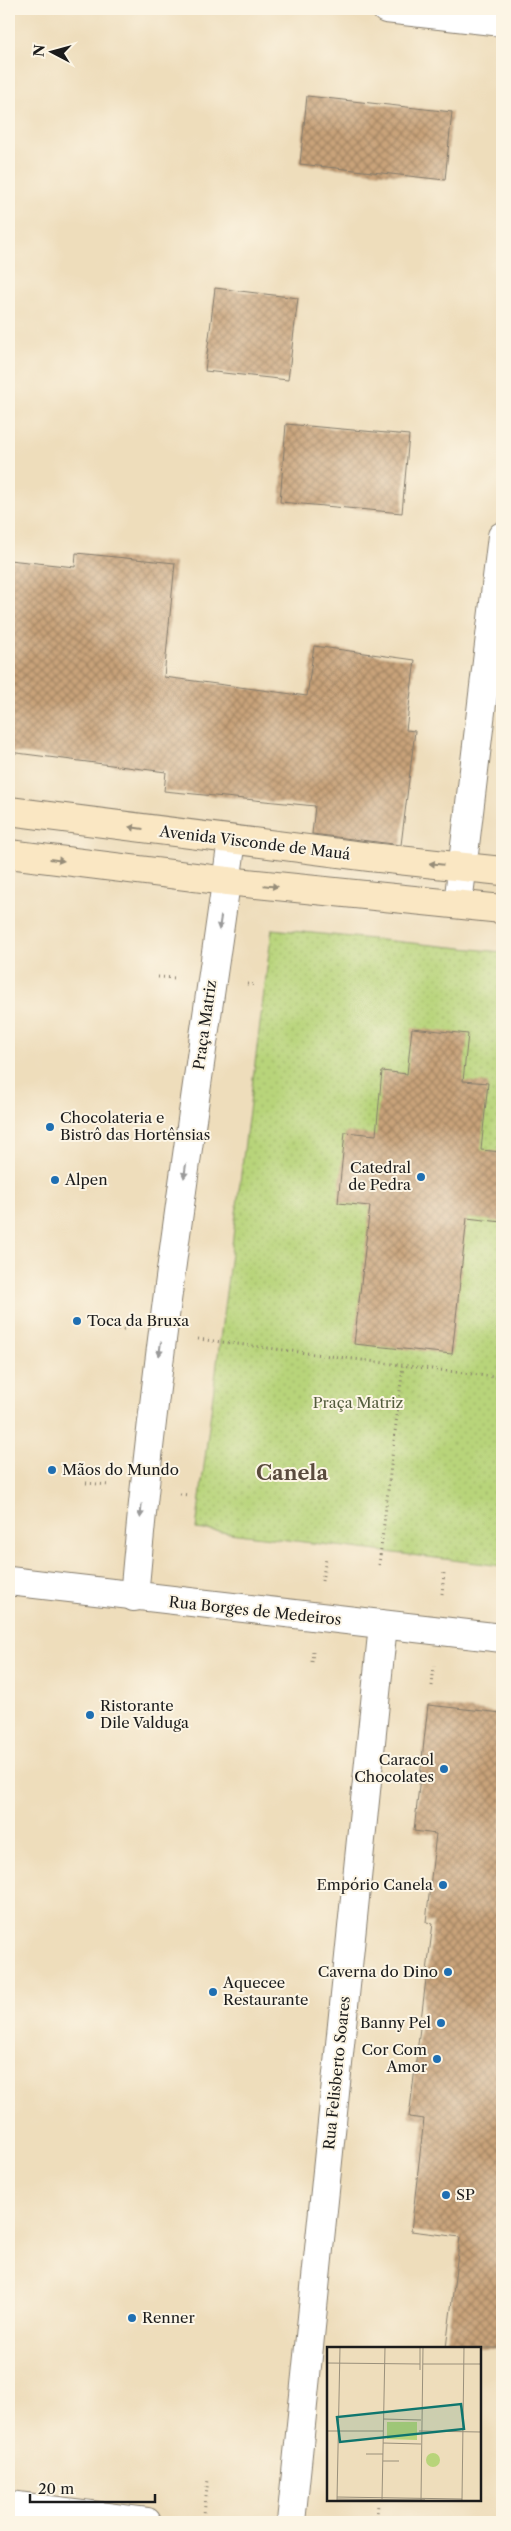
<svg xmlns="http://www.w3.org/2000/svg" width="511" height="2531" font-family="'Libre Caslon Text',serif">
<defs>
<pattern id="grass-dots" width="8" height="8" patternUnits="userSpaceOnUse" patternTransform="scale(1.25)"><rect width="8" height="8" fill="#b8d47a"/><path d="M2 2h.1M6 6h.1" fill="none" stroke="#9eb569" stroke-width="1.8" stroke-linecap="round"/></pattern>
<pattern id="building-cross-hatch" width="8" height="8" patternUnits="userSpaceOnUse" patternTransform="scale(1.25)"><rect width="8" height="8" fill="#c9a37a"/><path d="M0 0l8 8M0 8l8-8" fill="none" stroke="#a28463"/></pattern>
</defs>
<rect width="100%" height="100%" fill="#fcf5e5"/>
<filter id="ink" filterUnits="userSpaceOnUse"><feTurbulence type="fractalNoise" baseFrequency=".02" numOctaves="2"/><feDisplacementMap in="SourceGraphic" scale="10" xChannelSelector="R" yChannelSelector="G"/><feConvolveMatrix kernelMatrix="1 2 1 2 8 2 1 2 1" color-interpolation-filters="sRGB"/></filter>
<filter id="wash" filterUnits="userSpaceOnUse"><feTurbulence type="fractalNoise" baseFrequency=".0096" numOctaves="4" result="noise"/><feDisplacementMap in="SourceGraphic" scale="20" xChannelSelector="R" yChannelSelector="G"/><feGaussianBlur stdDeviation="1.12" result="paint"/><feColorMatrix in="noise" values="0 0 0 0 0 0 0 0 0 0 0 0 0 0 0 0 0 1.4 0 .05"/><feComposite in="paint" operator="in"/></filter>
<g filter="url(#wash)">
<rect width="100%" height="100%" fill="#edb"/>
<path fill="url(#grass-dots)" stroke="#6a784b" d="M272 929 502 952V1566L196 1529Z"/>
<g id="blocks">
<g fill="url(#building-cross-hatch)">
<path d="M307 96 452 112 445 180 300 164Z"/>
<path d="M215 288 298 298 288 380 205 371Z"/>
<path d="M286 424 409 435 402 513 280 502Z"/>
<path d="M76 553 175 563 164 677 307 696 314 646 415 660 406 730 415 731 401 845 312 834 315 806 164 791 166 772 9 752V560L75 567Z"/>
<path d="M412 1028 468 1034 463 1081 488 1083 481 1150 502 1152V1222L467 1218 452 1354 354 1344 370 1206 338 1203 345 1132 376 1135 382 1071 407 1074Z"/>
<path d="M428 1705 502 1713V2348H446L460 2237 411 2231 424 2119 409 2117 433 1923 426 1922 436 1834 414 1831Z"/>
</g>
</g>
</g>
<g filter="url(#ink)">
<use href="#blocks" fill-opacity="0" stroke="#857c6c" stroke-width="1"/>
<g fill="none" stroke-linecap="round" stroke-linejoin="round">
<g stroke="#857c6c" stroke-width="30">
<g id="tertiary">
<path d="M386 9 502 22"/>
<path d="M458 904 502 536"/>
<path d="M9 1581 502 1638"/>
<path d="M134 1597C156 1344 197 1092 232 840"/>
<path d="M9 2505 147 2522"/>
<path d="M291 2522 383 1625"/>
</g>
</g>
<g stroke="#857c6c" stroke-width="30">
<g id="secondary">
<path d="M9 811 370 857 502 871"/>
<path d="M9 854 227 881 502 909"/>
</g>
</g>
<g stroke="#857c6c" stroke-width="3" stroke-dasharray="1 4" stroke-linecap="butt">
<path d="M158 977 176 978"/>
<path d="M247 984 256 985"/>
<path d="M108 1327 127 1330"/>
<path d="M198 1339 502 1378"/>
<path d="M86 1483 109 1485"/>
<path d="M180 1494 189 1495"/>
<path d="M379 1565 403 1366"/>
<path d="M322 1581 326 1559"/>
<path d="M442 1594 444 1573"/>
<path d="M312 1662 313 1651"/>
<path d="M432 1686 434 1665"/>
<path d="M203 2522 208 2480"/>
<path d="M376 2522 378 2505"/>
</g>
<use href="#tertiary" stroke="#fff" stroke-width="28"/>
<use href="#secondary" stroke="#fae7c3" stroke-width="28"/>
</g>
<defs><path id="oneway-solid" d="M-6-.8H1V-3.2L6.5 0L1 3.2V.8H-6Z" transform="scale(1.25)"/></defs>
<g fill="#968c78">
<use href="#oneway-solid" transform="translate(136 828) rotate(-172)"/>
<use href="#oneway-solid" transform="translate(57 860) rotate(7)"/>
<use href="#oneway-solid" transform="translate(436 864) rotate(-174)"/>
<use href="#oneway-solid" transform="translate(271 886) rotate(6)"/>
</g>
<g fill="#999">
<use href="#oneway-solid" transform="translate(220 923) rotate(99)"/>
<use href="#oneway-solid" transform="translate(185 1171) rotate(98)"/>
<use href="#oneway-solid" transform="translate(160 1349) rotate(97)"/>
<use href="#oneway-solid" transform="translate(141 1511) rotate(95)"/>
</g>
</g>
<g fill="#1f6fb2" stroke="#fcf5e5" stroke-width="2">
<circle cx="50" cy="1127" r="5"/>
<circle cx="421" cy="1177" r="5"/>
<circle cx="55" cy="1180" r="5"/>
<circle cx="77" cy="1321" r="5"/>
<circle cx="52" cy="1470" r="5"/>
<circle cx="90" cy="1715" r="5"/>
<circle cx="444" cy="1769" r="5"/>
<circle cx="443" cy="1885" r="5"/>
<circle cx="448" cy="1972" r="5"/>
<circle cx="213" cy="1992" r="5"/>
<circle cx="441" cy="2023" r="5"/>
<circle cx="437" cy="2059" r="5"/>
<circle cx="446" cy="2195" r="5"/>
<circle cx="132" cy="2318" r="5"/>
</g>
<g text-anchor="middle" stroke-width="4" stroke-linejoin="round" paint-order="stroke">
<g font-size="15" fill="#1c1c1c" stroke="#fcf5e5">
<text transform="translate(255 843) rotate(7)" y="5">Avenida Visconde de Mauá</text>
<text transform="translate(205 1025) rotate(-82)" y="5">Praça Matriz</text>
<text transform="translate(255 1611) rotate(6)" y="5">Rua Borges de Medeiros</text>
<text transform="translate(337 2073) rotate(-84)" y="5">Rua Felisberto Soares</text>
</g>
<g font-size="15" fill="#1c1c1c" stroke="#fcf5e5" text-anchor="start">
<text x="60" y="1123">Chocolateria e<tspan x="60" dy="17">Bistrô das Hortênsias</tspan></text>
<text x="411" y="1173" text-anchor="end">Catedral<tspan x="411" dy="17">de Pedra</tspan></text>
<text x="65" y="1185">Alpen</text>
<text x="87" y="1326">Toca da Bruxa</text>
<text x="62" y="1475">Mãos do Mundo</text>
<text x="100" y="1711">Ristorante<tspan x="100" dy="17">Dile Valduga</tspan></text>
<text x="434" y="1765" text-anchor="end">Caracol<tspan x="434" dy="17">Chocolates</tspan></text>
<text x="433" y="1890" text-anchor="end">Empório Canela</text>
<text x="438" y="1977" text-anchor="end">Caverna do Dino</text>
<text x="223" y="1988">Aquecee<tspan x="223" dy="17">Restaurante</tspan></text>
<text x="431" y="2028" text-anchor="end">Banny Pel</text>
<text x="427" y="2055" text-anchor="end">Cor Com<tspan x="427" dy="17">Amor</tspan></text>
<text x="456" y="2200">SP</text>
<text x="142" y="2323">Renner</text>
</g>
<g font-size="15" fill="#535c3d" stroke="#fcf5e5">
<text x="358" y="1408">Praça Matriz</text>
</g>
<g font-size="20" font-weight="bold" fill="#594b3d" stroke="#fcf5e5">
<text x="292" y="1480">Canela</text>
</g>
</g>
<g transform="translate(327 2347)">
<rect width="154" height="154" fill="#edb"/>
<path d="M60 75H90V93L60 92Z" fill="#b8d47a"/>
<path d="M99 113a7 7 0 1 1 14 0a7 7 0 1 1-14 0Z" fill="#b8d47a"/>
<path fill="none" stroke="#9a907b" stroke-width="1" d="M0 16 93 17M96 17H154M93 23V0M56 72 94 73M0 84H56M92 84 154 85M56 96 94 97M39 107H56M56 114H72M10 150 135 152M10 152 98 153M10 153 13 0M55 153 58 0M94 153 96 0M135 153 137 0"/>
<path fill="#0f766e" fill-opacity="0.15" stroke="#0f766e" stroke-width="2.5" d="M134 57 137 82 13 95 10 70Z"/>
<rect width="154" height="154" fill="none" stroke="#1c1c1c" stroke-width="2.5"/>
</g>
<rect width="511" height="2531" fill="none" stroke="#fcf5e5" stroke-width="30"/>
<g transform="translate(52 52) rotate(276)" stroke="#fcf5e5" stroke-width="4" paint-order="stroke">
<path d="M0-4L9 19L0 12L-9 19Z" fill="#1c1c1c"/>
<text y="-8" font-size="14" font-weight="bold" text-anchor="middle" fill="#1c1c1c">N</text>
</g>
<path d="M30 2494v8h125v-8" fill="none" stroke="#1c1c1c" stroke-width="2.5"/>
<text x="38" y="2494" font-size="15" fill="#1c1c1c" stroke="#fcf5e5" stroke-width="4" paint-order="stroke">20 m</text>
</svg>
